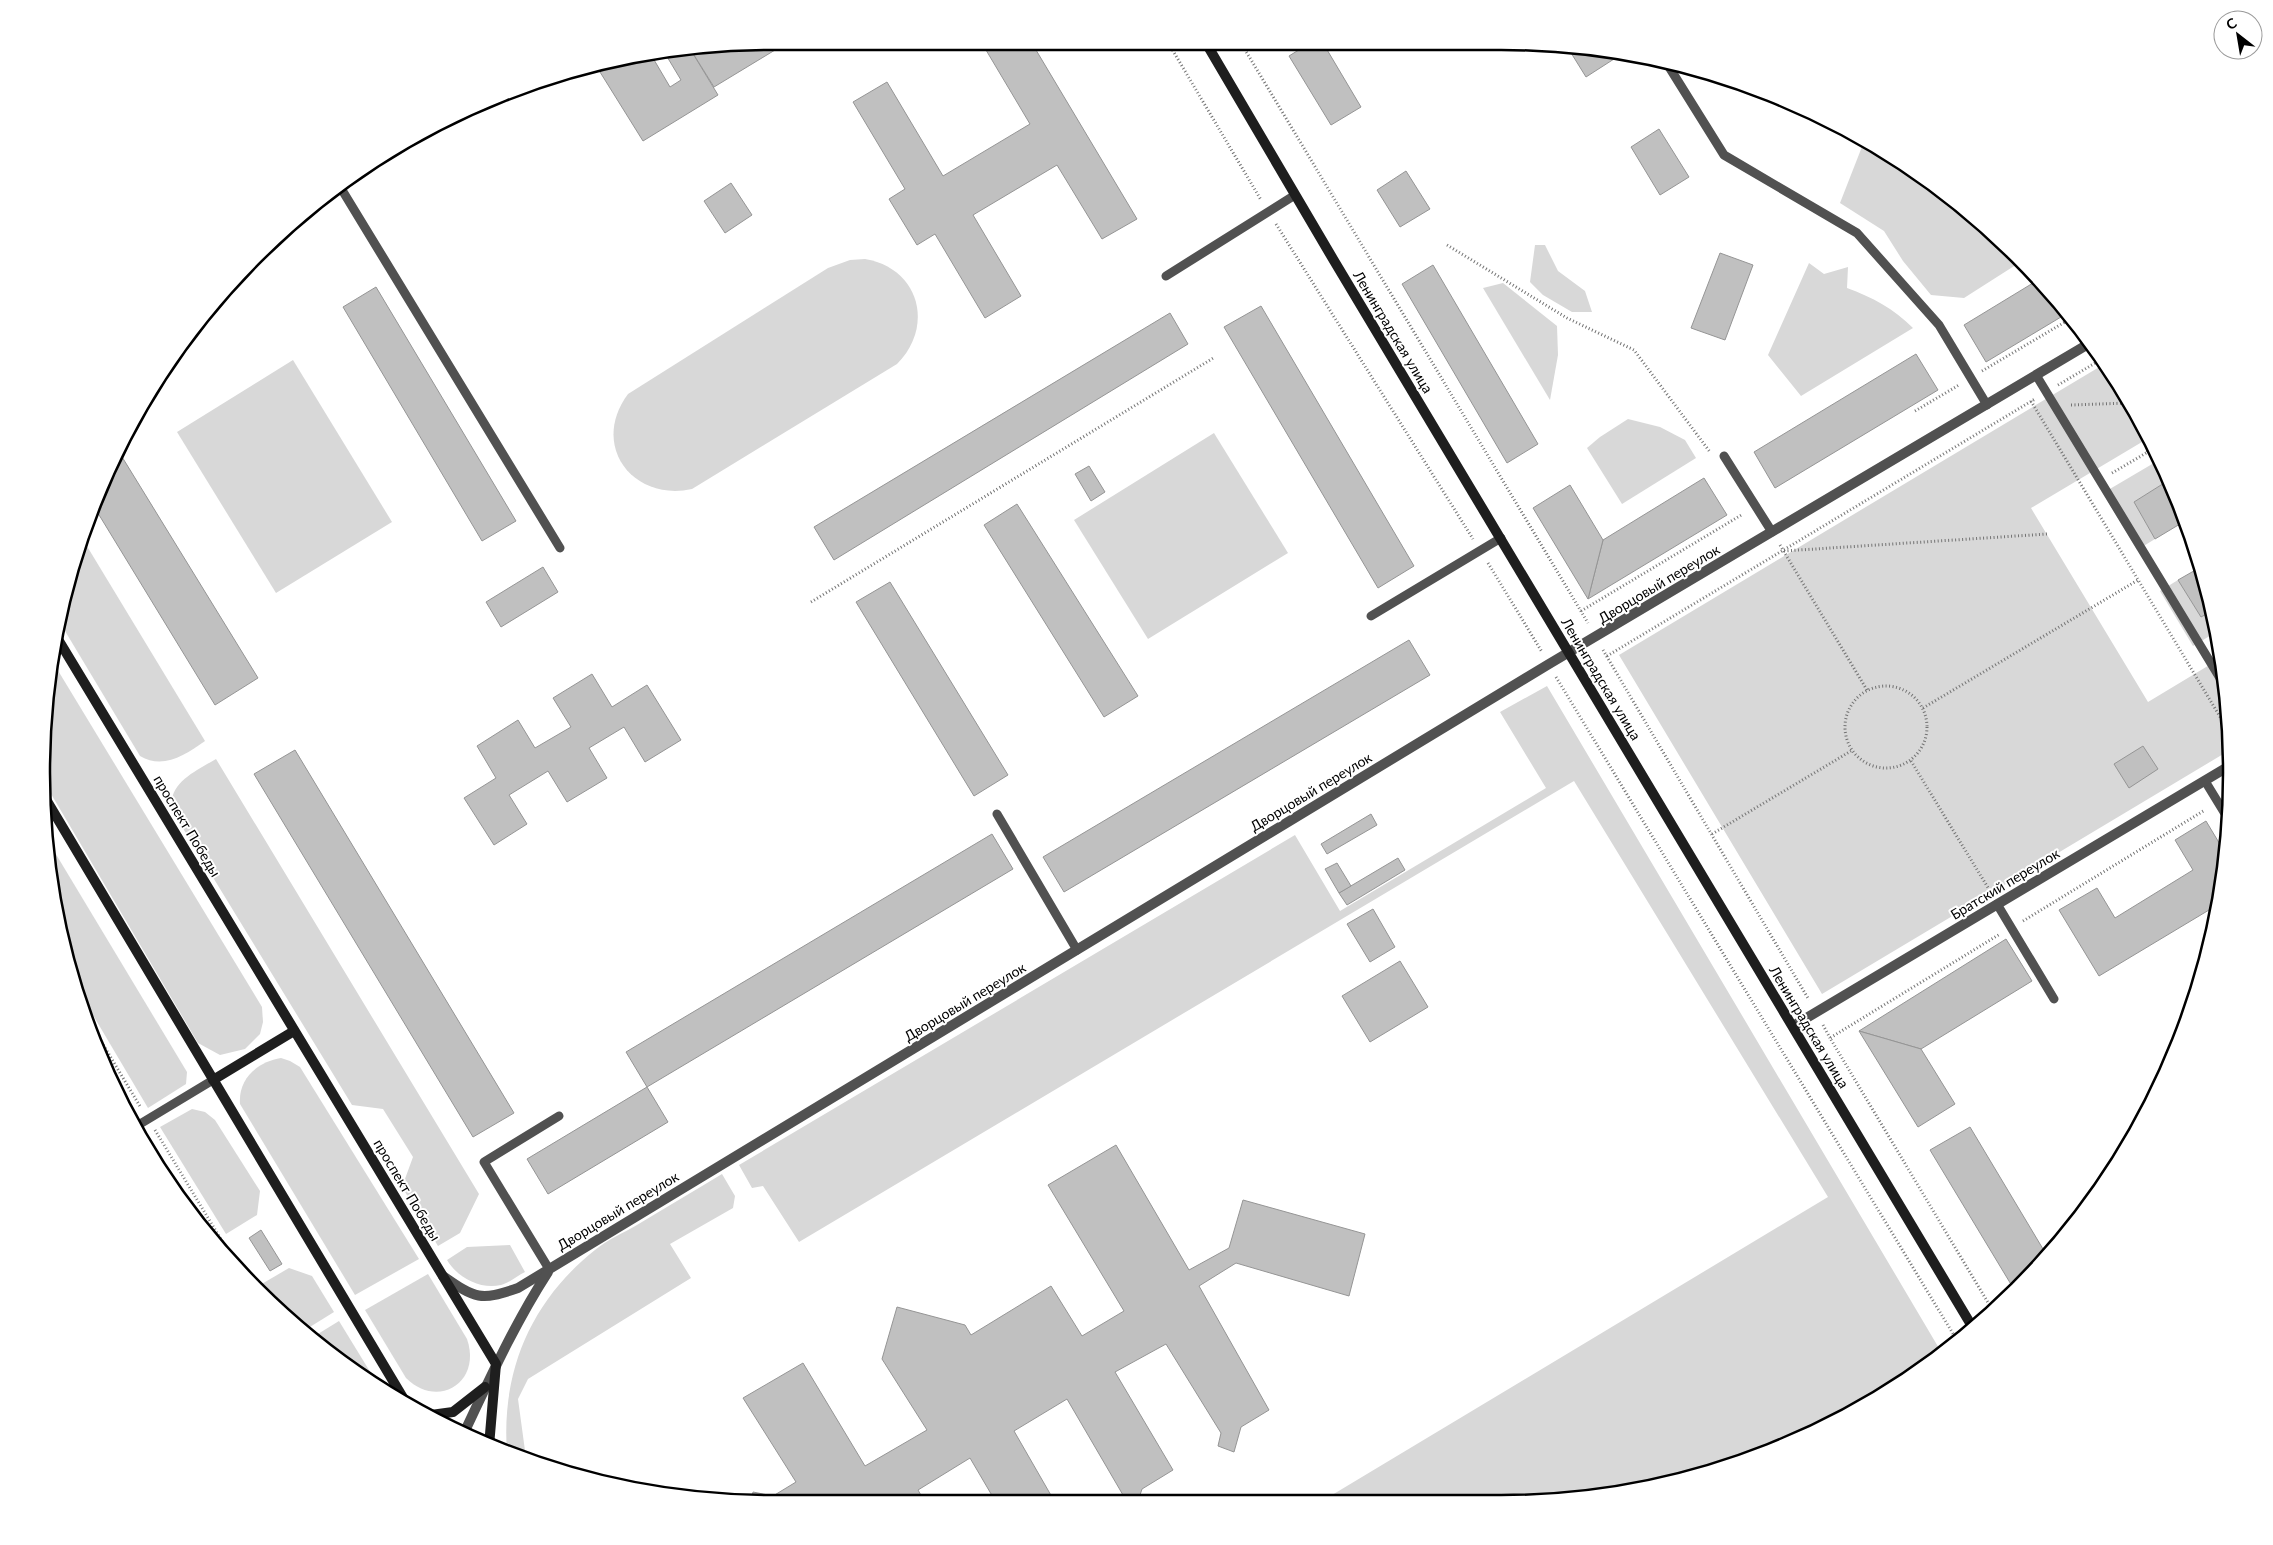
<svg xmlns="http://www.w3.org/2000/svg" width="2273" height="1545" font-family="Lato,sans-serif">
<rect width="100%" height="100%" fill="#fff"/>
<g fill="#d8d8d8">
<path d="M1865 139 1946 193 2022 261 1964 298 1931 295 1903 261 1884 231 1840 203Z"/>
<path d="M1535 245H1545L1558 271 1585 291 1592 312H1572L1543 295 1530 282Z"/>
<path d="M865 259C919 268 935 326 897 364L692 489C632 502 590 445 628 394L828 268 850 260Z"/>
<path d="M1809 263 1824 274 1848 267 1847 288C1872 297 1894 309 1913 328L1801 396 1768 355Z"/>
<path d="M1503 283 1557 326 1558 355 1550 400 1483 288Z"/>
<path d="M293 360 392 522 276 593 177 432Z"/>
<path d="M2106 363 2147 439 2031 508 2148 702 2221 658 2230 750 1822 994 1619 655Z"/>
<path d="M1628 419 1660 427 1685 440 1696 458 1622 504 1587 448 1600 437Z"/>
<path d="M1214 433 1288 553 1148 639 1074 520Z"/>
<path d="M2159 460 2169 480 2134 502 2155 539 2137 550 2103 493Z"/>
<path d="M82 538 205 741C185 755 163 770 140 756L59 621 66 584Z"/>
<path d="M2178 580 2201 617 2212 611 2218 631 2193 646 2160 591Z"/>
<path d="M51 659 262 1007 263 1022 260 1034 245 1049 220 1055 198 1043 44 782 47 677Z"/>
<path d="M1547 686 1943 1355 1824 1428 1735 1465 1643 1490 1500 1504H1317L1828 1197 1574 781 799 1242 763 1186 752 1188 739 1165 1295 835 1340 911 1546 788 1500 712Z"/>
<path d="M216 759 479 1194 460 1233 438 1246 402 1187 413 1157 383 1109 352 1105 173 812C165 784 196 771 216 759Z"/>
<path d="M45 836 187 1072 186 1084 148 1108 74 983 55 915Z"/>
<path d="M281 1058 290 1061 300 1067 419 1259 355 1295 240 1104C238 1079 257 1062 281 1058Z"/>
<path d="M103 1063 132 1111 127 1114 117 1096Z"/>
<path d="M192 1109 205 1112 215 1120 260 1191 257 1215 226 1234 160 1127Z"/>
<path d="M150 1140 197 1219 165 1179 144 1144Z"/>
<path d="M722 1174 735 1196 733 1208 670 1244 691 1278 528 1379 518 1399 526 1458 507 1453C501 1371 531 1301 595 1250 607 1240 623 1233 637 1225 665 1208 694 1191 722 1174Z"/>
<path d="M510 1245 525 1272C517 1276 509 1283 501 1285 480 1290 457 1277 447 1260L467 1247Z"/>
<path d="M289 1268 312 1276 334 1312 305 1330 270 1302 260 1285Z"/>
<path d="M428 1274 467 1339C482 1382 438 1410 406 1378L365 1310Z"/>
<path d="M339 1321 380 1388 366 1380 313 1337Z"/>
</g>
<g fill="#c0c0c0" stroke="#959595">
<path d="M1310 43H1323L1361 107 1331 125 1289 56Z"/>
<path d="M983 45H1033L1137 219 1102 239 1057 165 973 215 1021 296 985 318 935 234 917 245 889 199 905 189 853 102 887 82 943 176 1030 124Z"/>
<path d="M689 47 718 95 643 141 595 64 650 53 670 87 681 80 663 50Z"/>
<path d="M689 47H780L714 87Z"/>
<path d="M1568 48 1609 52 1614 59 1586 77Z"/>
<path d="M1659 129 1689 177 1660 195 1631 147Z"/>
<path d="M1406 171 1430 209 1400 227 1377 190Z"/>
<path d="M731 183 752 215 725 233 704 201Z"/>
<path d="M322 199 325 205 281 232 291 223Z"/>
<path d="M1720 253 1753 265 1725 340 1691 328Z"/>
<path d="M1433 265 1538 444 1507 463 1402 284Z"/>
<path d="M2038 280 2066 314 1986 362 1964 325Z"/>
<path d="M376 287 516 521 482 541 343 307Z"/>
<path d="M1261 306 1414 566 1378 588 1224 327Z"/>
<path d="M1170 313 1188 344 834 560 814 527Z"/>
<path d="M1916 354 1938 390 1775 488 1754 452Z"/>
<path d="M119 452 258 678 215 705 93 505 97 492Z"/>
<path d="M1089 466 1105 492 1091 501 1075 474Z"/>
<path d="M1704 478 1727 515 1588 599 1603 540Z"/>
<path d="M2169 480 2176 493 2185 521 2155 539 2134 502Z"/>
<path d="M1570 485 1603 540 1588 599 1533 508Z"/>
<path d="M1017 504 1138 696 1104 717 984 525Z"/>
<path d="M543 567 558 592 501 627 486 602Z"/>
<path d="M2199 568 2212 611 2201 617 2178 580Z"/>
<path d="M890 582 1008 775 974 796 856 602Z"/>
<path d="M1409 640 1430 675 1064 892 1043 857Z"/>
<path d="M592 674 612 707 647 685 681 740 645 762 624 727 589 748 607 778 567 802 548 771 509 795 527 824 494 845 464 798 496 778 477 746 518 720 535 748 571 727 553 698Z"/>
<path d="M2143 746 2158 769 2129 788 2114 764Z"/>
<path d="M295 750 514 1113 473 1137 254 774Z"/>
<path d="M1371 814 1377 825 1327 854 1321 844Z"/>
<path d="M2206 821 2224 851 2219 904 2099 976 2059 910 2097 888 2115 918 2193 870 2175 840Z"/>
<path d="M992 834 1013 869 647 1087 626 1052Z"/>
<path d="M1398 858 1405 870 1347 905 1339 893Z"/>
<path d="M1337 863 1351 886 1339 893 1325 869Z"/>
<path d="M1373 909 1395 947 1370 962 1347 924Z"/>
<path d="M2006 939 2032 981 1921 1049 1859 1031Z"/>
<path d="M1400 961 1428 1007 1370 1042 1342 996Z"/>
<path d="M1859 1031 1921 1049 1955 1104 1918 1127Z"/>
<path d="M647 1087 668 1122 548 1194 527 1159Z"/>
<path d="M1970 1127 2046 1254 2015 1291 1930 1150Z"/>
<path d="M1116 1145 1189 1270 1229 1248 1243 1200 1365 1234 1349 1296 1236 1263 1199 1286 1269 1410 1241 1427 1234 1452 1218 1446 1221 1433 1166 1344 1115 1372 1173 1470 1142 1489 1137 1504H1118L1123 1495 1067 1399 1014 1431 1056 1504H997L970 1458 918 1490 926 1504H772L751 1502 753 1492 773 1496 796 1482 743 1398 803 1363 865 1466 927 1430 882 1359 897 1307 965 1325 971 1335 1051 1286 1082 1336 1124 1311 1048 1185Z"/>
<path d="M261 1230 282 1264 270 1271 249 1238Z"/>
</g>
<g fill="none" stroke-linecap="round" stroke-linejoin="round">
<g stroke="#737373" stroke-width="3" stroke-dasharray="1 2.5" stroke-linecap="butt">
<path d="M1241 43 1588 623"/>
<path d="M1169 44 1261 200"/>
<path d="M1276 224 1473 539"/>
<path d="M1447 245 1567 318 1634 350 1710 452"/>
<path d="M1982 371 2070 319"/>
<path d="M2058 385 2102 359"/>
<path d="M2031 401 2228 730"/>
<path d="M2071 405 2128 403"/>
<path d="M1915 411 1959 385"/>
<path d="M2147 452 2151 445"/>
<path d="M2112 473 2153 449"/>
<path d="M1780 545 1867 690"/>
<path d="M1784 551 2047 534"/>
<path d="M1488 563 1542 652"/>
<path d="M811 602 1215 357"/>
<path d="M1581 611 1743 514"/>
<path d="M1603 650 1809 1000"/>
<path d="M1607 656 2035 399"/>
<path d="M1556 677 1958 1342"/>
<circle cx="1886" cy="727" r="41"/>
<path d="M1923 708 2138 580"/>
<path d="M1911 761 1990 891"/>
<path d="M1712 834 1851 751"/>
<path d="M2023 921 2205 810"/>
<path d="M80 1006 141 1108"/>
<path d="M1823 1025 1830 1038"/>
<path d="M155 1130 240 1271"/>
<path d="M1993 1311 1830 1038 2000 934"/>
</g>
<g stroke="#515151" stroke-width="9">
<path d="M1666 62 1724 155 1857 233 1939 325 1987 405"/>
<path d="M339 185 560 548"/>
<path d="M1166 276 1295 195"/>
<path d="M2036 375 2223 683"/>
<path d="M1724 456 1772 532"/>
<path d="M1371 616 1501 538"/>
<path d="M2205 781 2227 817"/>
<path d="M997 814 1077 950"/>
<path d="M1997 904 2054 999"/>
<path d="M135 1127 213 1080"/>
<path d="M549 1269 484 1162 559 1116"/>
</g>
<g stroke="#515151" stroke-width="10">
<path d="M1793 1026 2231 765"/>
<path d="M443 1276C476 1299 480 1301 518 1288L1549 664 2090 343"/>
<path d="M464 1433C490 1378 515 1323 548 1272"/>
</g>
<g stroke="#1e1e1e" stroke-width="10">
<path d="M1206 43 1333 259 1973 1328"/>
<path d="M56 636 496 1364 489 1446"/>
<path d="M44 796 405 1401"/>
<path d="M213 1080 294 1031"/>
<path d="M431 1415 453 1412 485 1387"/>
</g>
</g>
<g text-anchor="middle" stroke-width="4" stroke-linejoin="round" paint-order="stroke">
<g font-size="14" fill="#000" stroke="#fff">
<text transform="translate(1393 332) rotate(59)" y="5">Ленинградская улица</text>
<text transform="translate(1659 584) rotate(-31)" y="5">Дворцовый переулок</text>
<text transform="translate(1601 679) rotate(59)" y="5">Ленинградская улица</text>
<text transform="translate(1311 792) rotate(-31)" y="5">Дворцовый переулок</text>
<text transform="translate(187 826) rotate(59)" y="5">проспект Победы</text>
<text transform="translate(2005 884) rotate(-31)" y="5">Братский переулок</text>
<text transform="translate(965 1002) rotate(-31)" y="5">Дворцовый переулок</text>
<text transform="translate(1809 1027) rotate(59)" y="5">Ленинградская улица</text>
<text transform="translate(407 1190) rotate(59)" y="5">проспект Победы</text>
<text transform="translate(618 1211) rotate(-31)" y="5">Дворцовый переулок</text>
</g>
</g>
<path d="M0 0H2273V1545H0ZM772 50H1501A722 722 0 0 1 2223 772V773A722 722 0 0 1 1501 1495H772A722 722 0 0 1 50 773V772A722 722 0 0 1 772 50Z" fill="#fff" fill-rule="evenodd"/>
<path fill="none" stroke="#000" stroke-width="2.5" d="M772 50H1501A722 722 0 0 1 2223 772V773A722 722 0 0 1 1501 1495H772A722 722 0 0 1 50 773V772A722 722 0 0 1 772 50Z"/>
<g transform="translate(2238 35) rotate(329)"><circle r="24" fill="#ffffff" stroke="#999999"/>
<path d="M0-4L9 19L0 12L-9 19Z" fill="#000000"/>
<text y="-8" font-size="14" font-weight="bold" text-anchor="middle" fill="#000000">С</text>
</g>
</svg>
